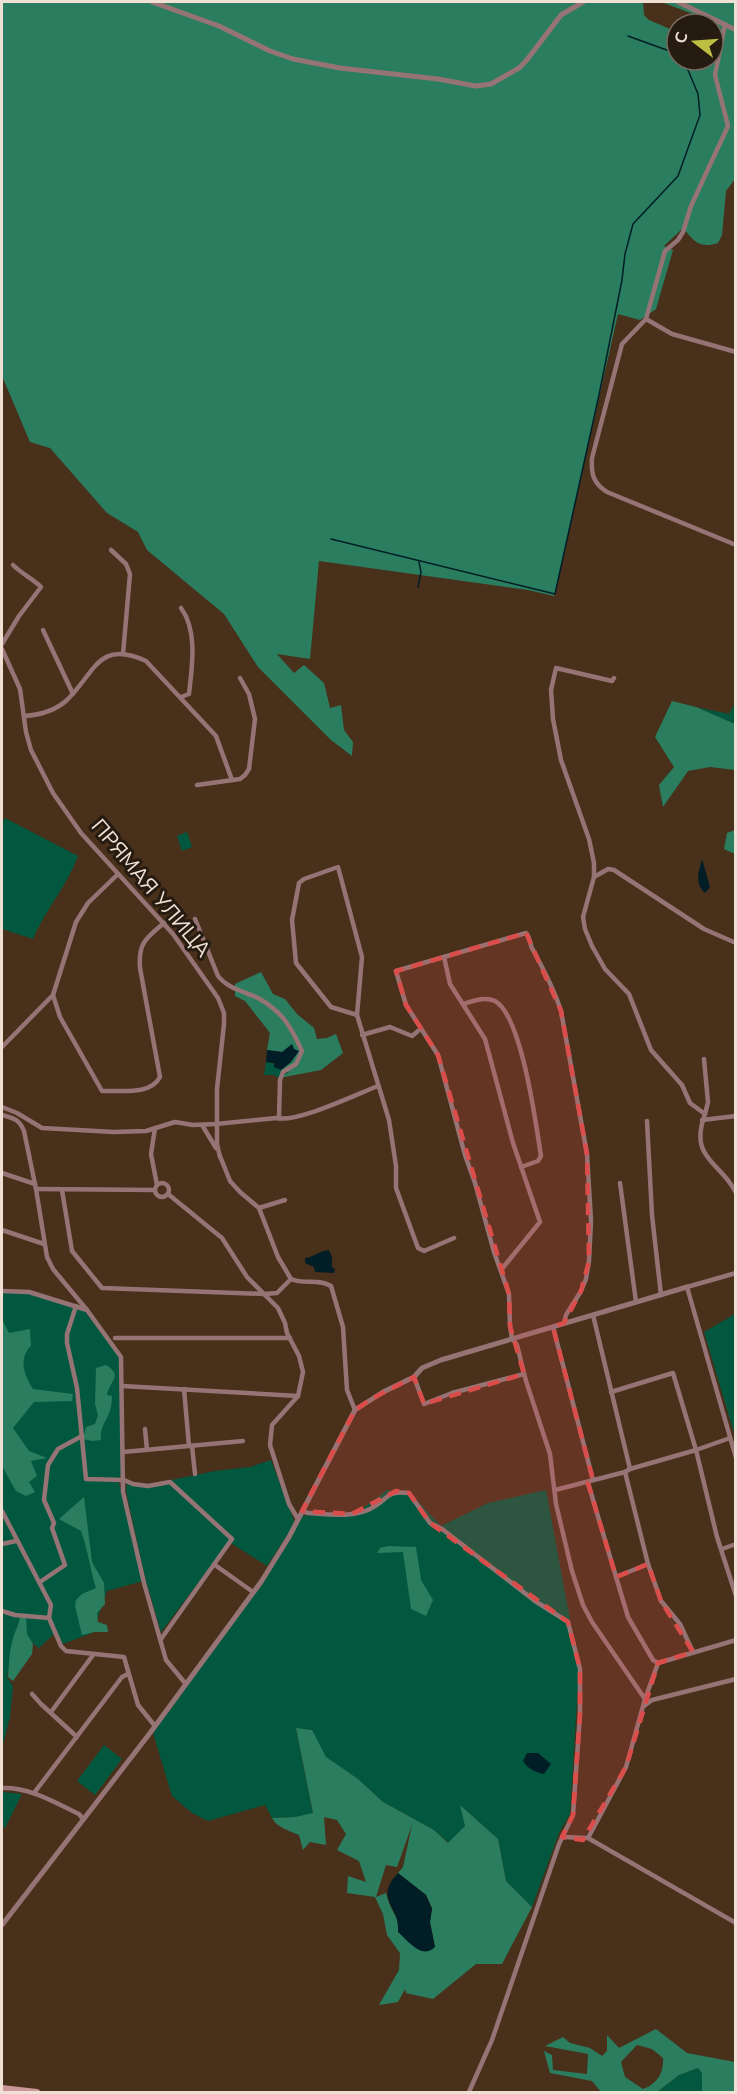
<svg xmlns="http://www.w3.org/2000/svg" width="737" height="2094" font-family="'Nunito Sans',sans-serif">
<rect width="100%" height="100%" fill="#48301b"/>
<g fill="#02583e">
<path d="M735 703V724L696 707 729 714Z"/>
<path d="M5 818 78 856C67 886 45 910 33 939L2 929V823Z"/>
<path d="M187 832 192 847 182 851 177 836Z"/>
<path d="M266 1062C276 1063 280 1069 290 1071L279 1078 274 1075H264Z"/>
<path d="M2 1290H19L84 1310 119 1356 122 1441V1473L118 1479 143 1581 107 1591 92 1633 63 1644 54 1634 39 1648 19 1633 7 1677 13 1686 10 1717 2 1748Z"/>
<path d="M735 1314V1436L704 1332Z"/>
<path d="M271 1460 295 1523 267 1566 229 1542 161 1632 145 1578 126 1491 127 1482 152 1484 215 1471 250 1467Z"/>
<path d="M387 1490 410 1493 441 1526 488 1503 546 1490 579 1668 570 1814 559 1833 532 1907 506 1881 498 1839 461 1806 465 1826 449 1843 434 1830 383 1802 358 1779 325 1757 312 1730 296 1729 313 1814 295 1817 272 1818 265 1805 208 1821 192 1813 172 1796 153 1733 263 1581 301 1516 358 1512Z"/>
<path d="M104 1745 122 1759 95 1795 77 1781Z"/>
<path d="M2 1792 22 1794 5 1828 2 1826Z"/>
<path d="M698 2068 702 2073V2092H657L679 2075Z"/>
</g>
<g fill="#2a7e5f" fill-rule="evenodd">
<path d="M2 2H643L644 15 649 20 677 32V60H713V24H706V19L664 3V2H735V179L726 191 722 235 718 243C699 249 694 241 683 228L664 246 673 250 656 309 640 320 618 314 554 596 528 590 319 561 310 659 277 654 294 673 304 665 324 683 330 708 341 705 344 730 353 742 352 756 331 740 258 667 224 614 147 550 138 532 107 513 50 448 30 442 2 376Z"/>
<path d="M672 701 696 707 735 724V770L710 767 688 771 663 807 659 785 674 767 655 737Z"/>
<path d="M735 830 736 854H735L724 849 727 833Z"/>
<path d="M261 972 273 994 285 999 297 1014 314 1028 317 1039 327 1038 336 1034 343 1053 321 1070 279 1078 289 1072 281 1070 291 1062 282 1052 267 1050 270 1033 245 1001 235 996V984Z"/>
<path d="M2 1319 9 1333 30 1329 31 1346C18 1358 24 1375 33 1389L73 1394 72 1401 34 1402 13 1428 29 1451 47 1458 31 1461 37 1476 29 1482 35 1492 26 1496 16 1491 2 1466Z"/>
<path d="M106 1365C124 1376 109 1381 107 1395L112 1396C112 1402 111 1410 108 1416 103 1425 100 1430 101 1440L92 1441 83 1439 86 1427 95 1424 98 1415 95 1404 96 1368Z"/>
<path d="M84 1497 92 1562 104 1583 105 1604 97 1613 98 1622 107 1625 108 1632H95L82 1635 75 1606 76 1600 82 1594 96 1588C90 1569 88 1550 81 1531L59 1519Z"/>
<path d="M388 1546 416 1547 421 1580 433 1600 426 1616 411 1609 403 1552 377 1553 380 1548Z"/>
<path d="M20 1616 26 1618 27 1634 33 1644 32 1654 13 1681 8 1677C9 1665 9 1651 13 1639 15 1630 19 1626 20 1616Z"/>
<path d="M296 1728 312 1730 326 1757 358 1779 383 1802 434 1830 448 1843 465 1826 460 1805 498 1839 506 1881 532 1907 502 1964H476L433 1999 406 1993 405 1989 398 2002 379 2005 399 1970 400 1953 387 1935 383 1914 375 1897 347 1893 348 1876 366 1882 359 1861 337 1850 346 1834 337 1820 324 1817 326 1845 310 1842 303 1850 299 1835C290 1831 276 1827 272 1818L295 1817 313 1813ZM412 1825 403 1867 398 1873 426 1895 432 1908 430 1922 435 1947C410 1930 394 1925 386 1893L376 1897 386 1865 397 1867Z"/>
<path d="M656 2029 687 2053 735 2062V2092H702V2073L698 2068 679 2075 657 2092H601L592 2081 550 2073 544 2051 552 2055 553 2070 587 2074 588 2054 545 2046 563 2037 570 2043 590 2048 602 2056 607 2051V2035L619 2048ZM637 2045 652 2049 663 2058C664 2073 657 2084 643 2089L625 2077 621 2062Z"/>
</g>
<g fill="#011d26">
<path d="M702 859 710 887 705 893C694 882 699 872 702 859Z"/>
<path d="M292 1044 294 1049 299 1051 291 1062 281 1070 274 1067V1063L266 1062 267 1050 282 1052Z"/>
<path d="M329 1250 332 1257V1267L335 1269 334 1273 315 1272 314 1267 305 1263V1258C314 1257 319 1251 329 1250Z"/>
<path d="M527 1753H538L551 1764 544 1774C535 1772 528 1769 523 1761Z"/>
<path d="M398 1873 426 1895 432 1909 430 1922 435 1947C422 1960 409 1942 398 1932 401 1907 373 1899 398 1873Z"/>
</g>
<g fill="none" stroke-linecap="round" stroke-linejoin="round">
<g stroke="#011d26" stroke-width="1.5">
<path d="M628 36 675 53 677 56"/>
<path d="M331 539 555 594 599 395 622 280 625 254 633 224 678 176 700 115 698 94 688 70 680 60"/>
<path d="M418 587 421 572 419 562"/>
</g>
<g stroke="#967475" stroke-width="4.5">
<path d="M725 24 715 75 728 126 691 206 683 232 678 240 665 251 646 319 622 344 592 458C591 474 593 483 607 492L736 545"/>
<path d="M646 319 672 334 736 352"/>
<path d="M111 550 126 564 130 574 123 654"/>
<path d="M181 608C198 631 192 667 189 694L181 697"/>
<path d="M43 630 73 694"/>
<path d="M2 644 19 616 41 587C33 579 22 574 13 565"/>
<path d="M2 649 20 689 26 732 31 750 53 793 81 833 173 934 218 998 224 1013V1024L217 1089V1144L220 1157"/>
<path d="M614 678 612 681 556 668 551 690 553 719 561 760 589 839 594 863V877L583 917 585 929 592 946 605 969 629 994 651 1050 682 1085 690 1103 705 1114C688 1160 722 1162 736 1193"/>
<path d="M24 716C40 715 55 711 67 700 95 673 98 639 146 661L216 736 232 780"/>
<path d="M197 785 240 779 245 775 249 769 255 719 249 694 240 678"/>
<path d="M594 877 608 869 614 870 704 929 736 943"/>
<path d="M195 919 218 976C228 989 244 991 258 998 283 1012 291 1027 302 1051L296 1064 283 1072 280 1080 279 1118"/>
<path d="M444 957 450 984 485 1039 513 1143 540 1222 501 1270"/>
<path d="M53 995 60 1017 102 1091C120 1090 150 1096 160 1077L140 968C138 943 146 938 164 923"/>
<path d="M463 1004C473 1001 485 996 495 1001 522 1016 536 1125 541 1156L538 1161 521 1167"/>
<path d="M357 1015 331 1007 296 963 292 920 299 883 304 879 338 867 362 957 357 1015 389 1120 396 1166V1188L418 1248 424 1251 454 1238"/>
<path d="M362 1035 390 1027 412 1036 418 1031"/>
<path d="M2 1047 53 995 76 922 88 903 118 874"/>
<path d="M704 1059 708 1102 705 1114"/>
<path d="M2 1107 17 1113 42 1128 114 1132 146 1131 175 1122 193 1125 216 1124 276 1118C297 1123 355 1095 378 1086"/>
<path d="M2 1115C13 1118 19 1119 24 1131L36 1189 47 1257 53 1269 87 1310 121 1357 123 1492 144 1583 166 1660 185 1683"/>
<path d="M702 1120 736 1116"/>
<path d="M647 1121 652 1215 661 1295"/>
<path d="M202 1125 216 1148"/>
<path d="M155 1128 151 1154 157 1185"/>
<path d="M220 1156 230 1181 240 1192 259 1208 278 1257 291 1279C304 1285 318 1278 331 1286L343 1327 347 1390 355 1410"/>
<path d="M2 1173 35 1184"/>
<circle cx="162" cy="1190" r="7"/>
<path d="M620 1183 636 1302"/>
<path d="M36 1189 155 1190"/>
<path d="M62 1190 72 1251 102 1288 265 1294 277 1293 291 1279"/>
<path d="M168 1194 222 1238 247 1277 278 1308 285 1323 287 1333 299 1356 303 1372 298 1396 272 1425 270 1445 289 1504 298 1519"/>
<path d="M259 1208 285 1200"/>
<path d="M2 1230 44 1244"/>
<path d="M736 1273 687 1287 736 1458"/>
<path d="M2 1291 29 1292 87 1310"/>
<path d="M76 1306 67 1334V1343L77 1388 86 1479 124 1480 133 1484 148 1486 170 1482 232 1539 161 1639"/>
<path d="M593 1315 630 1469"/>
<path d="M564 1323 566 1315 581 1291 586 1279 589 1261 591 1221 587 1154 561 1011C554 989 544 970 533 950 529 944 531 938 526 933L396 971 406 1005 438 1055 465 1155 475 1183 494 1252 509 1294 510 1326 512 1338 517 1345 526 1381 550 1454 556 1504 572 1571 583 1605 592 1622 645 1699"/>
<path d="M553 1327 593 1480"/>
<path d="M115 1338H290"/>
<path d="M414 1377 424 1404 452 1393 524 1374"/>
<path d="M122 1386 298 1396"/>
<path d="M184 1389 189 1446"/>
<path d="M611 1392 673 1373 696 1450 717 1537 736 1596"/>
<path d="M145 1429 147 1450"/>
<path d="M192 1446 195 1474"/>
<path d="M123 1452 243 1441"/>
<path d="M625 1472 648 1564 661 1601 680 1624 693 1652"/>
<path d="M588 1483 628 1617 653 1660 658 1663"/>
<path d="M555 1490 625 1472 630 1469 696 1450 730 1438"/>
<path d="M2 1511 51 1605 49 1618"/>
<path d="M302 1511 308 1513C327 1514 352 1518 370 1509 388 1500 386 1490 409 1493L430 1523 442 1529 535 1601 568 1622 580 1669V1714L573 1815 559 1844 492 2040 469 2092"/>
<path d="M2 1544 16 1541"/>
<path d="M722 1549 736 1544"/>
<path d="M215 1565 253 1592"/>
<path d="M616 1577 648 1564"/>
<path d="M40 1582 65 1565 52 1528 54 1523 44 1500 48 1465 58 1449 82 1436"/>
<path d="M2 1611 15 1615 49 1618 61 1646 66 1651 124 1657 138 1705 155 1726"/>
<path d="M32 1694 41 1704 77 1737"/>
<path d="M644 1706 652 1700 736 1679"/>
<path d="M51 1712 93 1655"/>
<path d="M2 1788C30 1787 54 1802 79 1814L83 1819"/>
<path d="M34 1793 122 1677 128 1674"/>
<path d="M562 1837 588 1838 736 1923"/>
<path d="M588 1838 626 1767 645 1699 658 1663 736 1640"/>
</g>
<g stroke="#967475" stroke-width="5">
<path d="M152 2 219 26 270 51 293 59 340 68 438 79 476 86 491 84 519 68 526 61 561 15 583 2"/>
<path d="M678 2 736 30"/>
<path d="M2 1925 150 1733 261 1582 289 1537 355 1410 383 1392 414 1377 422 1368 441 1360 687 1287"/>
</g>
<path stroke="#cc9698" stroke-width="6" d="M2 2088 37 2092"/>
</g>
<path fill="#db4d4a" fill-opacity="0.2" stroke="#db4d4a" stroke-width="4.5" stroke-dasharray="12 8" stroke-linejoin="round" d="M526 933 561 1011 587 1154 589 1261 581 1291 564 1323 553 1327 593 1480 588 1483 616 1577 648 1564 661 1601 693 1652 658 1663 626 1767 583 1840 562 1837 573 1815 580 1714V1669L568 1622 430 1523 409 1493 396 1491 352 1514 302 1511 355 1410 371 1399 414 1377 424 1404 524 1374 510 1326 509 1294 438 1055 406 1005 396 971Z"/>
<g text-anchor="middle" stroke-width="6" stroke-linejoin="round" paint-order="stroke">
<g font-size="21" fill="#f0e0d3" stroke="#261b11">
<text transform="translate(151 888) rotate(50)" y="7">ПРЯМАЯ УЛИЦА</text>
</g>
</g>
<rect width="737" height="2094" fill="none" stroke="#f0e0d3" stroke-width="6"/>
<g transform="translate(695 42) rotate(287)"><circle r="28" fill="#261b11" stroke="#776a5f" stroke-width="1.5"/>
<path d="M0-4.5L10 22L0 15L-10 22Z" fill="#bebf42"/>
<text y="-9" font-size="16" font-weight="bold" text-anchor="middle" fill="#f0e0d3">С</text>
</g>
</svg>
